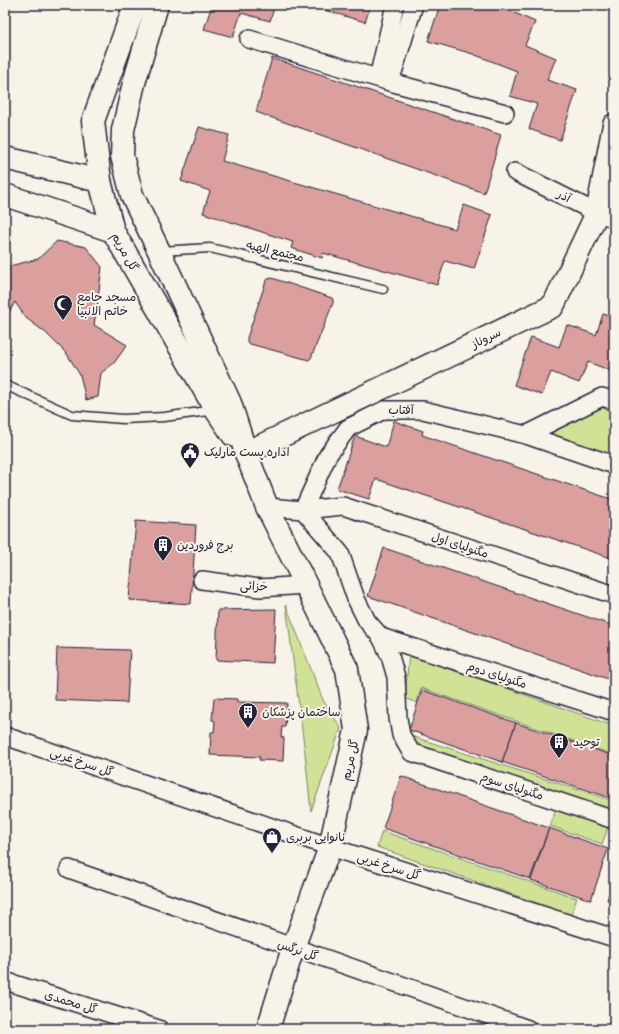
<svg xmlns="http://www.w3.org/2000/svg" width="619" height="1034" font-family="'Patrick Hand','Playpen Sans Arabic',sans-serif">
<rect width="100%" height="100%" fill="#f7f3e8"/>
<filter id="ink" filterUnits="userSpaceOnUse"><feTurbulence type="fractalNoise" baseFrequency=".025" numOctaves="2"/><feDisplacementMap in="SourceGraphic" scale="8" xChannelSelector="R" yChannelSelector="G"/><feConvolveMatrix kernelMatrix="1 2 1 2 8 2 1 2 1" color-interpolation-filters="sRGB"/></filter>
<g filter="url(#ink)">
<g fill="#d1e296" stroke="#7a8268">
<path d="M603 408 614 412V456L551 434 554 426 586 411Z"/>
<path d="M286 605 323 700 341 728 311 811 305 753Z"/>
<path d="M409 654 614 726V755L421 688 417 703 405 698Z"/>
<path d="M414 737 614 801V811L417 746Z"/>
<path d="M559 801 611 819 602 844 550 826Z"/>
<path d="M382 831 577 898 571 915 377 847Z"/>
</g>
<g fill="#dba09e" stroke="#22223b">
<path d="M212 5H275L270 21 241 13 233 37 204 29Z"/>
<path d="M307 5H371L365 22Z"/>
<path d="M440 5H497L535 22 525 45 556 58 547 80 577 90 560 140 529 129 537 104 510 96 517 71 473 54 428 41Z"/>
<path d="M272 58 501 135 484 193 256 112Z"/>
<path d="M199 127 229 135 222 161 455 229 464 205 492 215 474 269 445 261 437 285 323 253 322 258 291 248 293 242 203 213 210 191 181 181Z"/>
<path d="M57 241 86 247 102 267 96 313 94 325 127 345 114 363 101 373 98 397 86 400 80 375 67 354 46 333 26 318 15 302 7 316H5V267L38 259Z"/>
<path d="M272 278 332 298 333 300V303L311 358 309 360 250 344 247 342V338L266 281 268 279Z"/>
<path d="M603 314 614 317V372L588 362 579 383 551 372 542 395 514 385 531 337 559 347 567 325 596 335Z"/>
<path d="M394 421 423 431 422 435 614 500V559L376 479 369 499 337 489 355 436 386 447Z"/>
<path d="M136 521 196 525 191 604 129 600Z"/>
<path d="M384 548 614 626V681L368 596Z"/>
<path d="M276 609 273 663 216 660 218 610Z"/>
<path d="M57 648 130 650 127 703 55 700Z"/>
<path d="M422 690 516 723 502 762 409 730Z"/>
<path d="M214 698 237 699V702L287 703 285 727H282L281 737 284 738 283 761 259 760 260 757 210 755 211 732H214L215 721 212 720Z"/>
<path d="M516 723 614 756V799L502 762Z"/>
<path d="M401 776 549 828 530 879 383 828Z"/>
<path d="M549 828 608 849 591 900 531 880Z"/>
<path d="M614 878V902L607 900Z"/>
</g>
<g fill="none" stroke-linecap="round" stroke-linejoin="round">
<g stroke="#22223b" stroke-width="11">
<g id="lane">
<path d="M160 251 210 248 383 289"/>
<path d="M5 385 72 415 123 419 164 417 215 410"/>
</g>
</g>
<g stroke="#22223b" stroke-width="20">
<g id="street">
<path d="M249 39 390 82 505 113"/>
<path d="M378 78 395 5"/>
<path d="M390 82 414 5"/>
<path d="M515 172 597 213 614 218"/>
<path d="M526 435 602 397 614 401"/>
<path d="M267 507 303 510 343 506 614 595"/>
<path d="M303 510 340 553 356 599 367 621 381 637 390 656 396 677 398 718 401 735 411 752 614 820"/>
<path d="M303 510 328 455 348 428 384 410H423L526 435 614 465"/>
<path d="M202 580 260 588 306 585"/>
<path d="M381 637 614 712"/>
<path d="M5 736 330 847 614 938"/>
<path d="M69 869 528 1029"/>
<path d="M5 981 159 1029"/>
</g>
</g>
<g stroke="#22223b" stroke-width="25">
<g id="secondary">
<path d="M135 5 93 121 100 181 113 231 216 410 233 435"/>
<path d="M157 5 134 83 123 130 122 156 132 195 159 251 230 403 246 453 267 507 306 585 347 669 356 730 330 847 293 948 268 1029"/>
<path d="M5 158 100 181"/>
<path d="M5 195 113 231"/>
<path d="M246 453 553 306 597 213 614 125"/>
</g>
</g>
<use href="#lane" stroke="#f7f3e8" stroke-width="8"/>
<use href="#street" stroke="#f7f3e8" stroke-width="17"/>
<use href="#secondary" stroke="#f7f3e8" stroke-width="22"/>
</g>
</g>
<defs>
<g id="mosque-pin" transform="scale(1)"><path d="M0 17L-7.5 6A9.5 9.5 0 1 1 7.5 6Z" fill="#22223b" stroke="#f7f3e8"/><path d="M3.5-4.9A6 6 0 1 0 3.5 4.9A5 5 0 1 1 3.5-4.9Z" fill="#fff"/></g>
<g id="civic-pin" transform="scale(1)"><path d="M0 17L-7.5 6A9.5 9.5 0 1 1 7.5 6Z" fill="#22223b" stroke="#f7f3e8"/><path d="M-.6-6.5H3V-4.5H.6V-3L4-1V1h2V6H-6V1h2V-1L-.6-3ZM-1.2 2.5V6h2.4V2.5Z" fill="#fff"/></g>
<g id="building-pin" transform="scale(1)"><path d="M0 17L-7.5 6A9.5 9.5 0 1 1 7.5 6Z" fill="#22223b" stroke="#f7f3e8"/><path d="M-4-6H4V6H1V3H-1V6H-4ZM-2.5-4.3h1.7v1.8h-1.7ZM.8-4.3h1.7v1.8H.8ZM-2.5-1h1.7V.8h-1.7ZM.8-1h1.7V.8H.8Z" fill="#fff"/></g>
<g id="shop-pin" transform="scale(1)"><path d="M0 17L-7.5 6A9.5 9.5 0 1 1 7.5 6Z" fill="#22223b" stroke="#f7f3e8"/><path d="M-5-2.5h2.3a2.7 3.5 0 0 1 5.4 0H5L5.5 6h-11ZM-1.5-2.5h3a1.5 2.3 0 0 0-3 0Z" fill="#fff"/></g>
</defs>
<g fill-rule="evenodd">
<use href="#mosque-pin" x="63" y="304"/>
<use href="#civic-pin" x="190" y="452"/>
<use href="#building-pin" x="163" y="545"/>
<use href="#building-pin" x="248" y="712"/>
<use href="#building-pin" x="559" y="742"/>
<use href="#shop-pin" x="272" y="837"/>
</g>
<g text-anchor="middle" stroke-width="4" stroke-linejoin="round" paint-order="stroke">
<g font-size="12" fill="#22223b" stroke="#f7f3e8">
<text transform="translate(564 196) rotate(27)" y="4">آذر</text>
<text transform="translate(275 251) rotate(13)" y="4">مجتمع الهیه</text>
<text transform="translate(125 252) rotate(61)" y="4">گل مریم</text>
<text transform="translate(486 338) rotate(-26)" y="4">سروناز</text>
<text x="401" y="414">آفتاب</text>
<text transform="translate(460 545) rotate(18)" y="4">مگنولیای اول</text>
<text transform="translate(254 586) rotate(3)" y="4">خزائی</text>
<text transform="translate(497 675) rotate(18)" y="4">مگنولیای دوم</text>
<text transform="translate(350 760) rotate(-77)" y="4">گل مریم</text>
<text transform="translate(82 762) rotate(19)" y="4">گل سرخ غربی</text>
<text transform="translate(512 786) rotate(18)" y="4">مگنولیای سوم</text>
<text transform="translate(389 866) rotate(18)" y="4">گل سرخ غربی</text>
<text transform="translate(298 950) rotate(19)" y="4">گل نرگس</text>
<text transform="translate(71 1002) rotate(17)" y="4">گل محمدی</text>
</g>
<g font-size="12" fill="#22223b" stroke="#f7f3e8" text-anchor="start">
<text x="77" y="301">مسجد جامع<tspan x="77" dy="14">خاتم الانبیا</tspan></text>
<text x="204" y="456">اداره پست مارلیک</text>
<text x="177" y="549">برج فروردین</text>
<text x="262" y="716">ساختمان پزشکان</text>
<text x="573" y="746">توحید</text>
<text x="286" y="841">نانوایی بربری</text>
</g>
</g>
<rect width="619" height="1034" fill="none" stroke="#f7f3e8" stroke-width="20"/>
<rect x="10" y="10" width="599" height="1014" fill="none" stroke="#22223b" stroke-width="1.5" filter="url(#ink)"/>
</svg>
